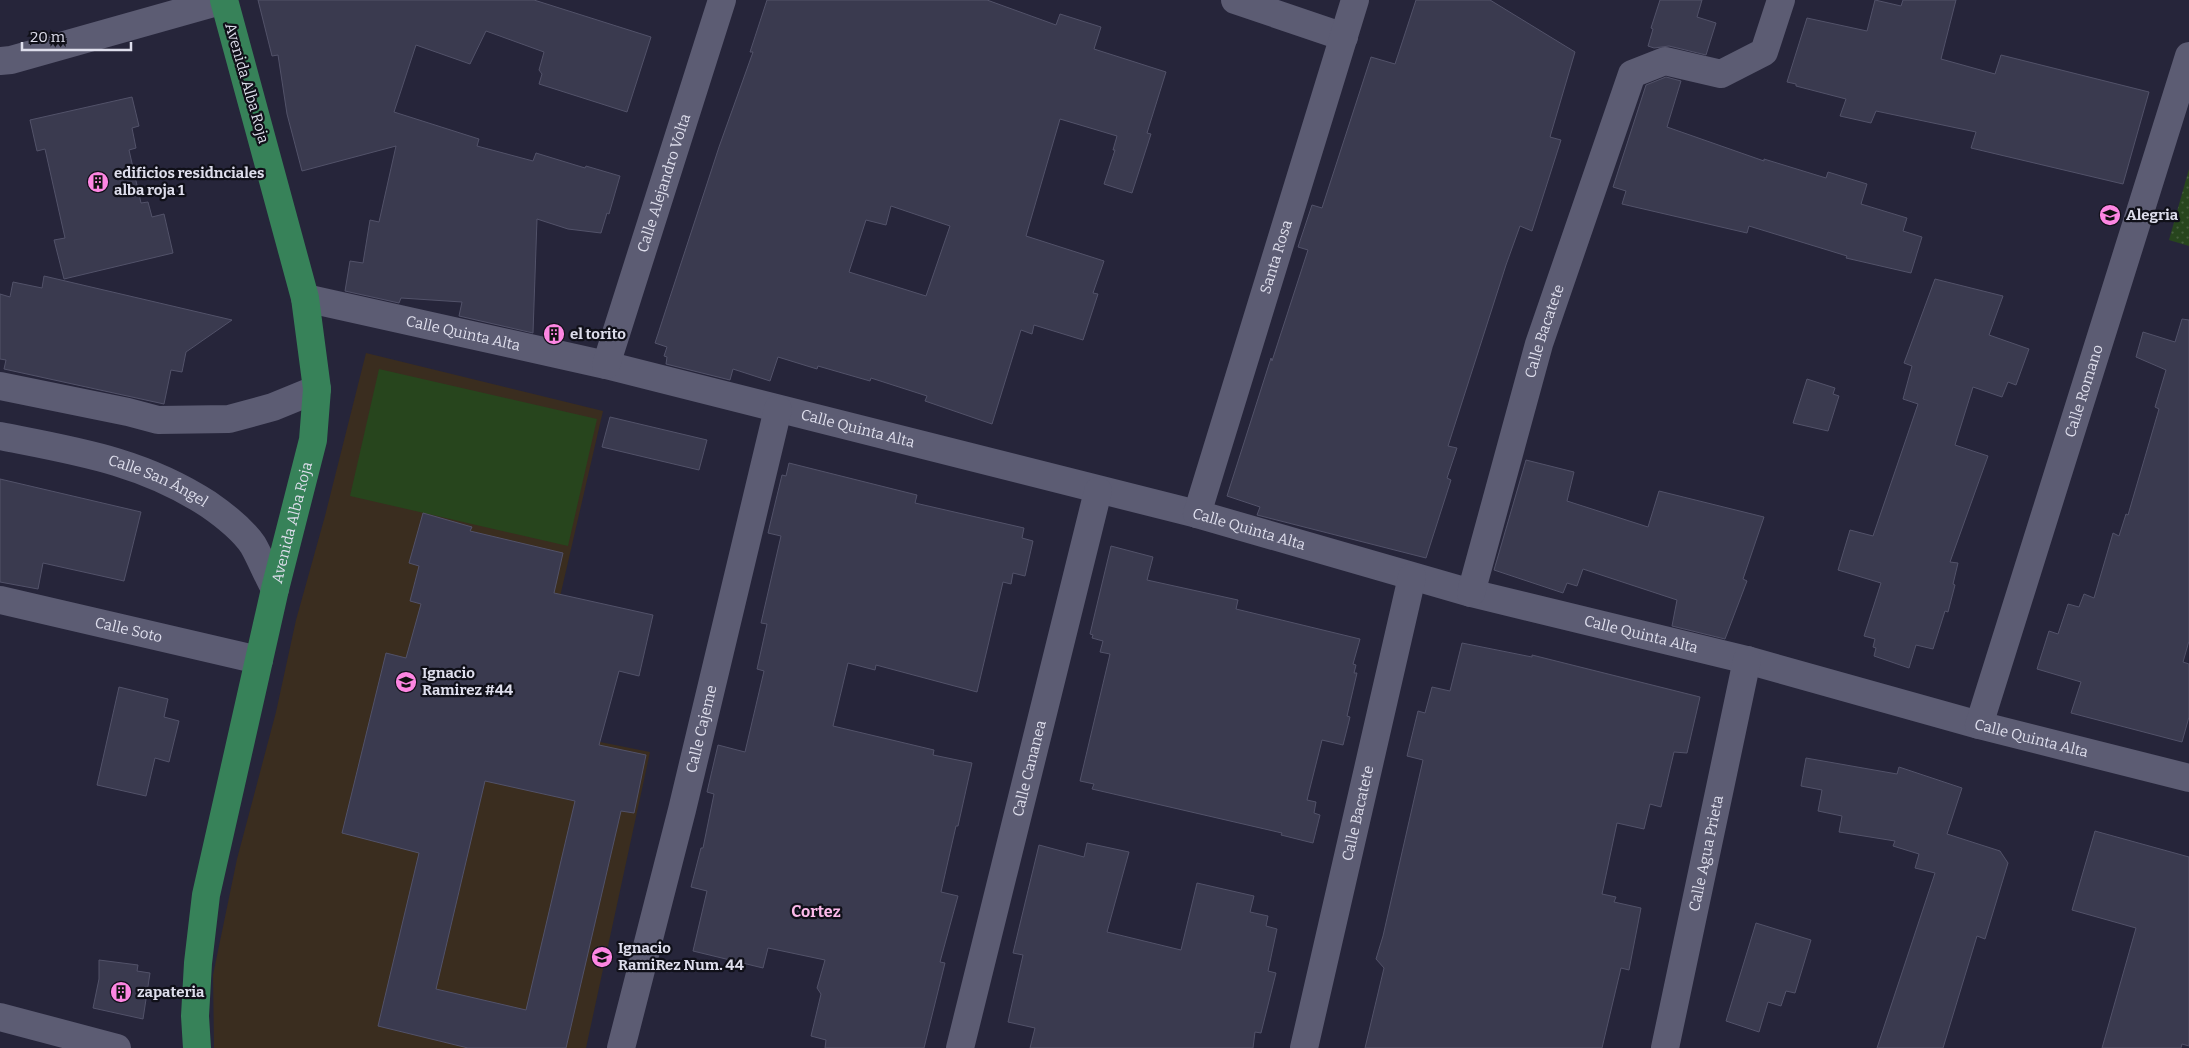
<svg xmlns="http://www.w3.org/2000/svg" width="2189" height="1048" font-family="Bitter,serif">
<defs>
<pattern id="park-dots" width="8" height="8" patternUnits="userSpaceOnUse" patternTransform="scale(1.25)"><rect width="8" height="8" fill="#27451d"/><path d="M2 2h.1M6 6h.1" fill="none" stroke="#465f3e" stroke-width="1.8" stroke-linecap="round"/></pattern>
</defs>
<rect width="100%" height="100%" fill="#26253a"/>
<path fill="#3a2d1f" d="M366 353 603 411 559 601 520 726 650 752 586 1048H214L213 975 237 859 276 712 296 620 325 516Z"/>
<path fill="url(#park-dots)" d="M2189 169V246L2169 240Z"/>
<path fill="#27451d" d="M379 369 597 419 568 546 350 496Z"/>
<g fill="#3a3a4f" stroke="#525269" fill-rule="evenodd">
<path d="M258 0H534L651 37 627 112 539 84 542 74 539 70 544 52 486 31 470 64 416 45 394 112 479 139 477 146 533 161 536 153 585 168 586 166 620 176 609 214 607 213 601 233 568 229 537 219 533 333 459 316 462 302 401 298 399 303 345 291 350 261 363 263 370 220 379 222 396 146 302 171 287 114 278 55 272 56Z"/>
<path d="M767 0H987L1056 25 1060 14 1101 27 1094 49 1166 72 1147 133 1151 134 1132 193 1104 184 1115 150H1113L1117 136 1060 119 1026 236 1104 261 1093 293 1098 294 1083 340 1034 325 1032 334 1021 330 992 424 925 401 927 396 871 378 870 381 818 366 817 369 778 357 770 381 733 369 730 380 666 364 667 357 664 356 667 347 655 343 719 147 753 52H750ZM891 206 950 226 926 296 849 272 866 220 886 225Z"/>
<path d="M1416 0H1490L1575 52 1550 137 1561 140 1532 231 1520 226 1506 265 1448 446 1457 448 1447 478 1451 480 1426 558 1257 515 1260 507 1227 496 1271 358 1272 361 1308 250 1298 247 1312 205 1322 208 1371 57 1395 64Z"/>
<path d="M1660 0H1702L1697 17 1716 23 1706 55 1669 46 1654 48 1648 46 1653 29 1651 28Z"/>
<path d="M1875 0 1901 6 1903 0H1956L1941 59 1995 74 2001 55 2149 92 2123 184 1971 148 1976 132 1876 111 1871 123 1840 116 1846 99 1796 86V84L1787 82 1807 18 1867 31Z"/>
<path d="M1666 77 1681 81 1667 127 1764 161V159L1826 178 1828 172 1867 184 1861 204 1907 218 1903 231 1922 237 1911 273 1846 258 1847 256 1749 226 1747 233 1622 204 1626 191 1613 187 1646 85Z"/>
<path d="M132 97 139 126 132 128 136 148 129 150 141 203 148 202 152 217 164 214 173 253 64 279 54 240 65 238 45 149 37 151 30 120Z"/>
<path d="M44 276 232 320 186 352 182 372 171 370 164 404 4 369 6 360 0 359V294L10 297 13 282 42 288Z"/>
<path d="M1935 279 2003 296 1989 335 2029 349 2016 385 2008 382 2002 397 1973 387 1955 445 1988 456 1950 562 1958 563 1953 584 1955 585 1948 612 1945 611 1933 649 1916 645 1909 668 1874 656 1876 648 1873 647 1875 639 1864 636 1881 583 1838 570 1850 530 1873 536 1918 404 1903 399 1912 366 1904 363Z"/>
<path d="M2182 319 2189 320V641L2183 662 2189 664V717L2182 742 2071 713 2081 682 2037 669 2049 631 2058 634 2068 604 2079 607 2084 594 2094 598 2113 533 2119 536 2126 514 2128 515 2159 409 2155 407 2166 370 2136 357 2143 332 2175 342Z"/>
<path d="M1807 379 1835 388 1833 394 1839 396 1828 431 1793 423Z"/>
<path d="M610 417 707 440 699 470 602 447Z"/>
<path d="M1526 460 1574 472 1567 501 1648 527 1659 491 1764 517 1743 579 1747 581 1725 639 1672 626 1677 600 1583 569 1577 586 1567 583 1563 593 1494 570Z"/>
<path d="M789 463 917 495 915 503 1024 528 1022 538 1033 541 1025 576 1013 573 1011 584 1003 582 977 692 876 665 875 670 848 663 833 726 934 750 933 755 972 763 958 826H956L941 892 958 896 940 962 945 963 924 1048H825L826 1040 811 1036 821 994 817 988 825 960 768 948 763 968 693 951 707 891 691 887 701 848H703L714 794 707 792 718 745 745 752 764 671 757 669 767 624 761 623 781 536 768 533 782 475 786 476Z"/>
<path d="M0 479 141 512 124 581 43 563 38 589 0 582Z"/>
<path d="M423 513 472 527 470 531 563 553 554 593 653 615 639 676 619 671 599 745 646 755 634 813 621 811 566 1048H468L378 1026 419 853 342 833 386 653 406 658 421 604 410 601 419 566 409 563ZM485 781 575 801 526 1010 436 989Z"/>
<path d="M1111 546 1153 557 1147 580 1238 600 1236 609 1360 639 1353 664 1356 665 1354 673H1357L1347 716 1350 717 1343 745 1322 740 1307 800 1316 802 1314 813 1320 815 1313 843 1281 835 1282 833 1092 789 1094 784 1080 781 1110 654 1100 652 1103 641 1092 638 1093 635 1090 634Z"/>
<path d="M1462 643 1532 657V655L1700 697 1687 753 1674 752 1661 807 1650 804 1644 829 1617 823 1602 894 1616 897 1614 902 1641 908 1629 970 1621 968 1602 1048H1365L1384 968 1376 959 1383 936 1423 760 1407 756 1418 711 1425 713 1432 687 1450 691Z"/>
<path d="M119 687 168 699 164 717 179 721 169 762 155 758 146 796 97 785Z"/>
<path d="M1806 758 1897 774 1899 767 1962 788 1947 834 2000 851 2008 863 1985 939 1977 936 1943 1048H1877L1935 873 1915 868 1919 854 1893 846 1895 841 1839 832 1842 816 1818 811 1822 790 1801 786Z"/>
<path d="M2095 831 2189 857V1046L2182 1044 2181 1048H2102L2136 928 2072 910Z"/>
<path d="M1087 843 1129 852 1107 932 1181 950 1197 883 1254 896 1250 912 1268 916 1266 926 1277 929 1268 971 1276 973 1261 1033 1255 1032 1253 1048H1030L1035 1028 1008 1022 1023 955 1013 953 1039 845 1084 857Z"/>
<path d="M1756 923 1811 940 1795 993 1786 991 1781 1006 1768 1002 1759 1032 1726 1021Z"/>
<path d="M99 960 138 965 137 971 150 973 143 1019 93 1008 99 979Z"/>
</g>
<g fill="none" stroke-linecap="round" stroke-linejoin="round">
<g stroke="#5c5c73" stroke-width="28">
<path d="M1235 0 1344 37"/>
<path d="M0 61 11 60 224 0"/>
<path id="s1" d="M305 298 606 365 1197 514 1471 593 1747 660 1979 725 2189 778"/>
<path id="s2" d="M606 365 722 0"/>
<path d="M0 386 128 412 158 420 229 419 273 407 317 389"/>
<path id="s3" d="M0 436C76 451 142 461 208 504 224 515 242 529 253 545 261 559 267 575 275 589"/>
<path id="s4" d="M1197 514 1355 0"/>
<path id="s5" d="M1471 593 1539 344 1632 74 1665 61 1721 74 1764 52 1781 0"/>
<path id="s6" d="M0 600 259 660"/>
<path id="s7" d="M1979 725 2189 56"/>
<path d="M0 1017 117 1048"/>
<path id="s8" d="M621 1048 682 810 778 409"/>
<path id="s9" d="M960 1048 1098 491"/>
<path id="s10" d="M1304 1048 1412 577"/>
<path id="s11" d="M1665 1048 1747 660"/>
</g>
<path stroke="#378259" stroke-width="28" id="s12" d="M197 1048 195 1016 198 963 206 895 275 589 313 440 317 389 305 298 224 0"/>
</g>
<defs>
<g id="building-disc" transform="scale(1.125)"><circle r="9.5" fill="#fd86e2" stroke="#101019"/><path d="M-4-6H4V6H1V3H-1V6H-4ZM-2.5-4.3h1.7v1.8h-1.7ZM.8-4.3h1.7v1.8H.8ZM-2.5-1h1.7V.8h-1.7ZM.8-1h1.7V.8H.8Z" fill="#111"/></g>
<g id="school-disc" transform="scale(1.125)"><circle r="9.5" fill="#fd86e2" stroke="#101019"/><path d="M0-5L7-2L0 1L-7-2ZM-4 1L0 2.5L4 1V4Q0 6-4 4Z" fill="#111"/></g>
</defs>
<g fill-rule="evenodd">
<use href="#building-disc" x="98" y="182"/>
<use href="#school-disc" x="2110" y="215"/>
<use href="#building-disc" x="554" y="334"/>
<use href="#school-disc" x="406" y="682"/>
<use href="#school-disc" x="602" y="957"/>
<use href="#building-disc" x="121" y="992"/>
</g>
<g text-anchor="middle" stroke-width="4.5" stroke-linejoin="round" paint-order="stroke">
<g font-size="15" fill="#dedeec" stroke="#101019">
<text transform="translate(247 83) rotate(74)" y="5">Avenida Alba Roja</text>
<text dy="5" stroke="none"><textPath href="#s2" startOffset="191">Calle Alejandro Volta</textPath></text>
<text dy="5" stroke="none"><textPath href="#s4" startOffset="269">Santa Rosa</textPath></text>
<text dy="5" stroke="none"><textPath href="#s5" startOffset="272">Calle Bacatete</textPath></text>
<text dy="5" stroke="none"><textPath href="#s1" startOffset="162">Calle Quinta Alta</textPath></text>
<text dy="5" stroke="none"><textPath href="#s7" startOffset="350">Calle Romano</textPath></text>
<text dy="5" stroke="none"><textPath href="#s1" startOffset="568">Calle Quinta Alta</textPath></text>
<text dy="5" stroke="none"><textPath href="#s3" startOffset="165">Calle San Ángel</textPath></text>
<text dy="5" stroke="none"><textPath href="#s12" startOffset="536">Avenida Alba Roja</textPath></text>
<text dy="5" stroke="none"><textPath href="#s1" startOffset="972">Calle Quinta Alta</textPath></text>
<text dy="5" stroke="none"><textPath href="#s6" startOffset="132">Calle Soto</textPath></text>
<text dy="5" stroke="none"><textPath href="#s1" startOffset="1378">Calle Quinta Alta</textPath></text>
<text dy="5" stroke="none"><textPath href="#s8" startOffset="329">Calle Cajeme</textPath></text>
<text dy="5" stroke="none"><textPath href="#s1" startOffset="1782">Calle Quinta Alta</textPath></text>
<text dy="5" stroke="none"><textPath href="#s9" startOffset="288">Calle Cananea</textPath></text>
<text dy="5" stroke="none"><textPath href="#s10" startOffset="241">Calle Bacatete</textPath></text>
<text dy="5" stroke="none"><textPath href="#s11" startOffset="199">Calle Agua Prieta</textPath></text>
</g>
<g font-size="15" font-weight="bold" fill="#dedeec" stroke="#101019" text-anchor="start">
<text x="114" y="178">edificios residnciales<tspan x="114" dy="17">alba roja 1</tspan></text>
<text x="2126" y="220">Alegria</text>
<text x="570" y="339">el torito</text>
<text x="422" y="678">Ignacio<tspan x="422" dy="17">Ramirez #44</tspan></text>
<text x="618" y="953">Ignacio<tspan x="618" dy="17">RamiRez Num. 44</tspan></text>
<text x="137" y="997">zapateria</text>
</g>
<g font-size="16" font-weight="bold" fill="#fdbaeb" stroke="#101019">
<text x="816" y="917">Cortez</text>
</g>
</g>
<path d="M22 42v8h109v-8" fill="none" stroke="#dedeec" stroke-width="2.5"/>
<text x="30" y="42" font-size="15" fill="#dedeec" stroke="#101019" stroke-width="4" paint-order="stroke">20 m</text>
</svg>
